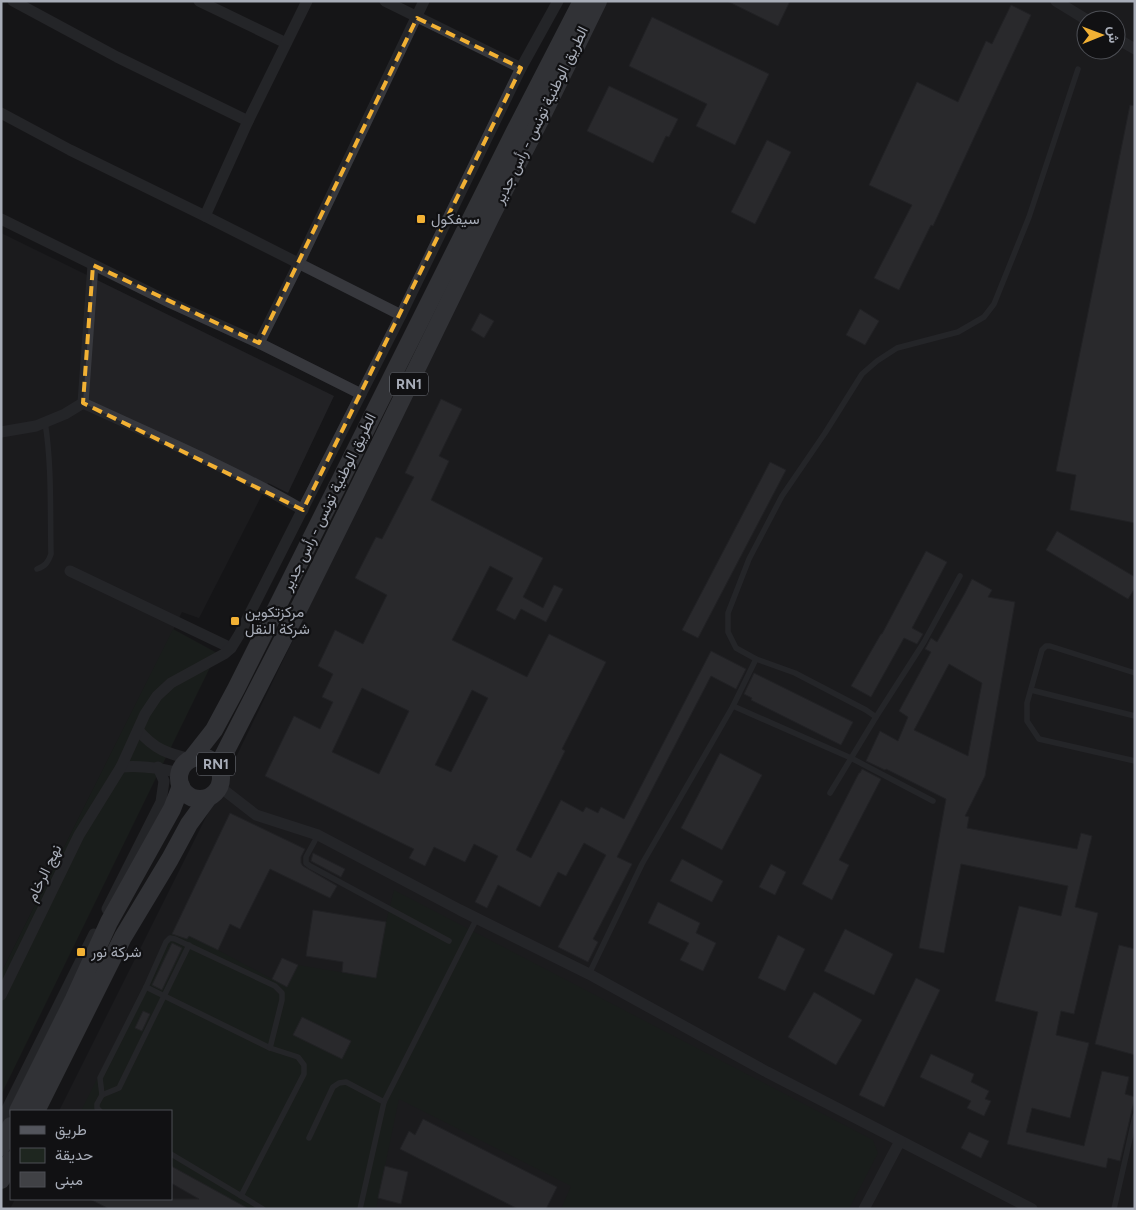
<svg xmlns="http://www.w3.org/2000/svg" width="1136" height="1210" font-family="Figtree,Vazirmatn,sans-serif">
<rect width="100%" height="100%" fill="#161618"/>
<g fill="#222225" fill-rule="evenodd">
<path d="M604 1H1135V1209H10L15 1199H171V1111H59L240 749ZM1086 20H1116V50H1086Z"/>
<path d="M1 233 334 396 288 493 268 483 199 618 182 612 1 973Z"/>
</g>
<g fill="#1e261f">
<path d="M173 629 217 653 1 1095V973Z"/>
<path d="M394 890 873 1140 878 1153 849 1209H561L571 1186 399 1099 376 1209H249L171 1166V1111H81L165 943 174 929 218 950 287 987 298 965 376 978 386 922Z"/>
</g>
<g fill="#404145" stroke="#303034" fill-rule="evenodd">
<path d="M727 1H790L778 26Z"/>
<path d="M1011 5 1031 15 933 226 931 225 899 290 874 278 912 205 869 185 917 82 958 102 986 41 992 44Z"/>
<path d="M652 17 769 74 735 145 696 126 707 104 629 66Z"/>
<path d="M609 86 678 119 669 137 666 136 653 163 587 131Z"/>
<path d="M1130 105 1135 106V523L1070 510 1076 475 1056 471Z"/>
<path d="M767 140 791 152 755 224 731 212Z"/>
<path d="M860 309 879 321 865 345 846 335Z"/>
<path d="M480 313 494 321 484 338 471 330Z"/>
<path d="M441 399 462 409 439 456 449 461 431 500 543 558 523 597 543 608 554 585 563 589 546 622 521 609 515 620 496 610 513 578 490 566 452 640 527 677 549 634 606 662 562 749 565 751 516 850 531 858 561 800 583 812 586 807 598 813 601 807 624 819 711 651 746 669 736 689 711 676 617 857 632 864 593 939 598 942 588 962 558 947 606 855 584 843 566 876 558 872 540 907 498 885 487 908 475 902 498 856 474 844 465 862 434 847 425 866 409 858 414 849 265 776 294 716 320 729 333 702 322 697 333 674 318 666 335 630 363 644 387 595 355 578 376 537 382 539 414 477 405 473ZM362 688 409 711 379 774 332 752ZM472 690 488 698 451 772 435 765Z"/>
<path d="M770 462 786 470 698 638 682 630Z"/>
<path d="M1057 531 1135 577V588L1128 599 1046 550Z"/>
<path d="M926 551 947 562 912 628 923 634 917 644 904 638 871 697 851 686 881 634H882Z"/>
<path d="M972 579 992 590 988 597 1015 602 985 776 965 816 969 817 967 828 1077 849 1081 833 1092 836 1075 907 1098 913 1074 1014 1061 1011 1056 1035 1089 1043 1070 1118 1032 1108 1026 1132 1084 1146 1102 1071 1129 1077 1125 1094 1135 1097 1120 1161 1108 1158 1106 1168 1007 1144 1038 1012 995 1001 1019 906 1061 916 1068 886 961 864 944 953 919 948 946 799 886 769 885 770 866 761 880 731 898 741 908 717 899 711 931 652 925 649 931 638 937 642 965 593ZM949 664 982 683 968 756 914 730Z"/>
<path d="M754 673 853 722 841 745 751 700 752 698 744 694Z"/>
<path d="M720 753 762 775 722 850 681 828Z"/>
<path d="M862 769 881 779 839 860 849 865 832 900 802 884 859 773H860Z"/>
<path d="M230 813 305 849 301 857V863L303 866 337 886 330 898 270 869 240 929 230 924 218 950 189 936 187 939 172 934Z"/>
<path d="M313 853 345 869 341 877 311 861Z"/>
<path d="M682 859 723 881 712 902 670 881Z"/>
<path d="M771 864 786 872 775 895 759 887Z"/>
<path d="M658 902 700 923 696 933 716 943 703 971 680 960 689 943 648 923Z"/>
<path d="M313 910 386 922 376 978 342 972 343 962 306 956Z"/>
<path d="M845 929 893 954 874 995 824 971Z"/>
<path d="M778 935 805 949 785 991 758 978Z"/>
<path d="M172 943 182 948 162 990 152 985Z"/>
<path d="M1119 945 1135 949V1055L1095 1044Z"/>
<path d="M282 958 298 965 287 987 272 979Z"/>
<path d="M916 978 940 990 884 1107 859 1095Z"/>
<path d="M814 992 862 1020 836 1065 788 1037Z"/>
<path d="M143 1011 150 1014 142 1031 135 1028Z"/>
<path d="M302 1017 351 1041 342 1059 293 1035Z"/>
<path d="M931 1054 974 1074 971 1082 989 1091 985 1099 991 1101 984 1116 967 1108 971 1101 920 1077Z"/>
<path d="M423 1119 557 1187 546 1209H518L400 1149 409 1131 415 1135Z"/>
<path d="M969 1132 989 1141 981 1158 961 1148Z"/>
<path d="M171 1166 249 1209H109L90 1199H199L171 1183Z"/>
<path d="M385 1166 408 1172 401 1204 378 1198Z"/>
</g>
<g fill="none" stroke-linecap="round" stroke-linejoin="round">
<g stroke="#37383d" stroke-width="5.5">
<path d="M37 569C45 566 48 563 51 554 50 510 52 466 45 422"/>
<path d="M1135 673 1050 646H1046L1042 650 1027 703V721L1039 739 1135 761"/>
<path d="M1031 690 1135 716"/>
<path d="M733 706 851 758 933 801"/>
<path d="M876 717 866 710 795 673 756 659 736 648 728 632V613L749 559 782 496 825 433 862 374 877 361 897 348 958 332 984 317 994 304 1029 217 1078 69"/>
<path d="M830 793 876 717 924 642 960 576"/>
<path d="M318 835 306 857V863L310 866 449 941"/>
<path d="M589 974 642 864 733 706 756 659"/>
<path d="M146 987 270 1048 298 1057 304 1065V1074L241 1196"/>
<path d="M102 1095 119 1088 189 945"/>
<path d="M100 1111 97 1108V1104L102 1095 100 1078 146 987 166 942 170 938 175 939 275 986 282 993V1000L270 1048"/>
<path d="M309 1138 333 1087 339 1083 346 1082 384 1102 477 918"/>
<path d="M171 1154 263 1209"/>
<path d="M360 1209 384 1102"/>
<path d="M1114 1209 1135 1116"/>
</g>
<g stroke="#37383d" stroke-width="11">
<path d="M13 1 117 57 248 121"/>
<path d="M199 1 286 43"/>
<path d="M385 1 521 68"/>
<path d="M1056 1 1087 20"/>
<path d="M1116 38 1135 49"/>
<path d="M1 113 70 150 205 216 401 315"/>
<path d="M205 216 248 121 307 1"/>
<path d="M1 219 171 303 259 343 361 394"/>
<path d="M259 343 299 263 424 1"/>
<path d="M83 403C157 437 232 469 303 510"/>
<path d="M83 403 93 265"/>
<path d="M1 432 36 426 65 414 83 403"/>
<path d="M70 571 231 648"/>
<path d="M138 730C154 749 168 754 191 759"/>
<path d="M121 767C142 765 160 768 180 773"/>
<path d="M220 787 256 815 318 835 460 910 589 974 767 1072 1032 1209"/>
<path d="M107 909 161 802 164 781 158 767"/>
<path d="M1 995 79 835 121 767 145 714 157 696 171 683 224 654 231 648 239 635 401 315 521 68 558 1"/>
<path d="M1 1121 94 934"/>
<path d="M864 1209 900 1141"/>
</g>
<g stroke="#53555c" stroke-width="18">
<circle cx="200" cy="778" r="21"/>
<path d="M192 758 214 730 236 689 514 133 582 1"/>
<path d="M218 766 301 604 355 495 491 216 540 120 598 1"/>
<path d="M18 1111 74 999 109 922 172 809 181 786"/>
<path d="M36 1111 123 937 170 859 189 824 208 798"/>
<path d="M1 1147 11 1126"/>
<path d="M1 1180 11 1160"/>
</g>
</g>
<path d="M0 0H1136V1210H0ZM417 18 521 68 303 510 83 403 93 265 259 343Z" fill="#161618" fill-opacity=".55" fill-rule="evenodd"/>
<path fill="none" stroke="#f2b134" stroke-width="4" stroke-dasharray="10 6" stroke-linejoin="round" d="M417 18 521 68 303 510 83 403 93 265 259 343Z"/>
<g fill="#f2b134" stroke="#111113" stroke-width="2">
<rect x="416" y="214" width="10" height="10" rx="2.5"/>
<rect x="230" y="616" width="10" height="10" rx="2.5"/>
<rect x="76" y="947" width="10" height="10" rx="2.5"/>
</g>
<g text-anchor="middle" stroke-width="4.5" stroke-linejoin="round" paint-order="stroke">
<g fill="#111113" stroke="#7b7e86" stroke-width="1">
<rect x="390" y="372.5" width="38" height="23" rx="4"/>
<rect x="197" y="752.5" width="38" height="23" rx="4"/>
</g>
<g font-size="14" font-weight="bold" fill="#a8adb8">
<text x="409" y="389">RN1</text>
<text x="216" y="769">RN1</text>
</g>
<g font-size="15" fill="#a8adb8" stroke="#111113">
<text transform="translate(541 115) rotate(-64)" y="5">الطريق الوطنية تونس - رأس جدير</text>
<text transform="translate(329 502) rotate(-64)" y="5">الطريق الوطنية تونس - رأس جدير</text>
<text transform="translate(44 873) rotate(-64)" y="5">نهج الرخام</text>
</g>
<g font-size="15" fill="#a8adb8" stroke="#111113" text-anchor="start">
<text x="431" y="224">سيفكول</text>
<text x="245" y="617">مركزتكوين<tspan x="245" dy="17">شركة النقل</tspan></text>
<text x="91" y="957">شركة نور</text>
</g>
</g>
<rect width="1136" height="1210" fill="none" stroke="#a8adb8" stroke-width="5"/>
<rect x="10" y="1110" width="162" height="90" fill="#111113" stroke="#4d4f55"/>
<rect x="20" y="1126" width="25" height="8" fill="#53555c" stroke="#4d4f55"/>
<text x="55" y="1135" font-size="15" fill="#a8adb8">طريق</text>
<rect x="20" y="1148" width="25" height="15" fill="#1e261f" stroke="#4d4f55"/>
<text x="55" y="1160" font-size="15" fill="#a8adb8">حديقة</text>
<rect x="20" y="1172" width="25" height="15" fill="#404145" stroke="#4d4f55"/>
<text x="55" y="1185" font-size="15" fill="#a8adb8">مبنى</text>
<g transform="translate(1101 35) rotate(89)"><circle r="24" fill="#111113" stroke="#4d4f55"/>
<path d="M0-4L9 19L0 12L-9 19Z" fill="#f2b134"/>
<text y="-8" font-size="14" font-weight="bold" text-anchor="middle" fill="#a8adb8">ش</text>
</g>
</svg>
